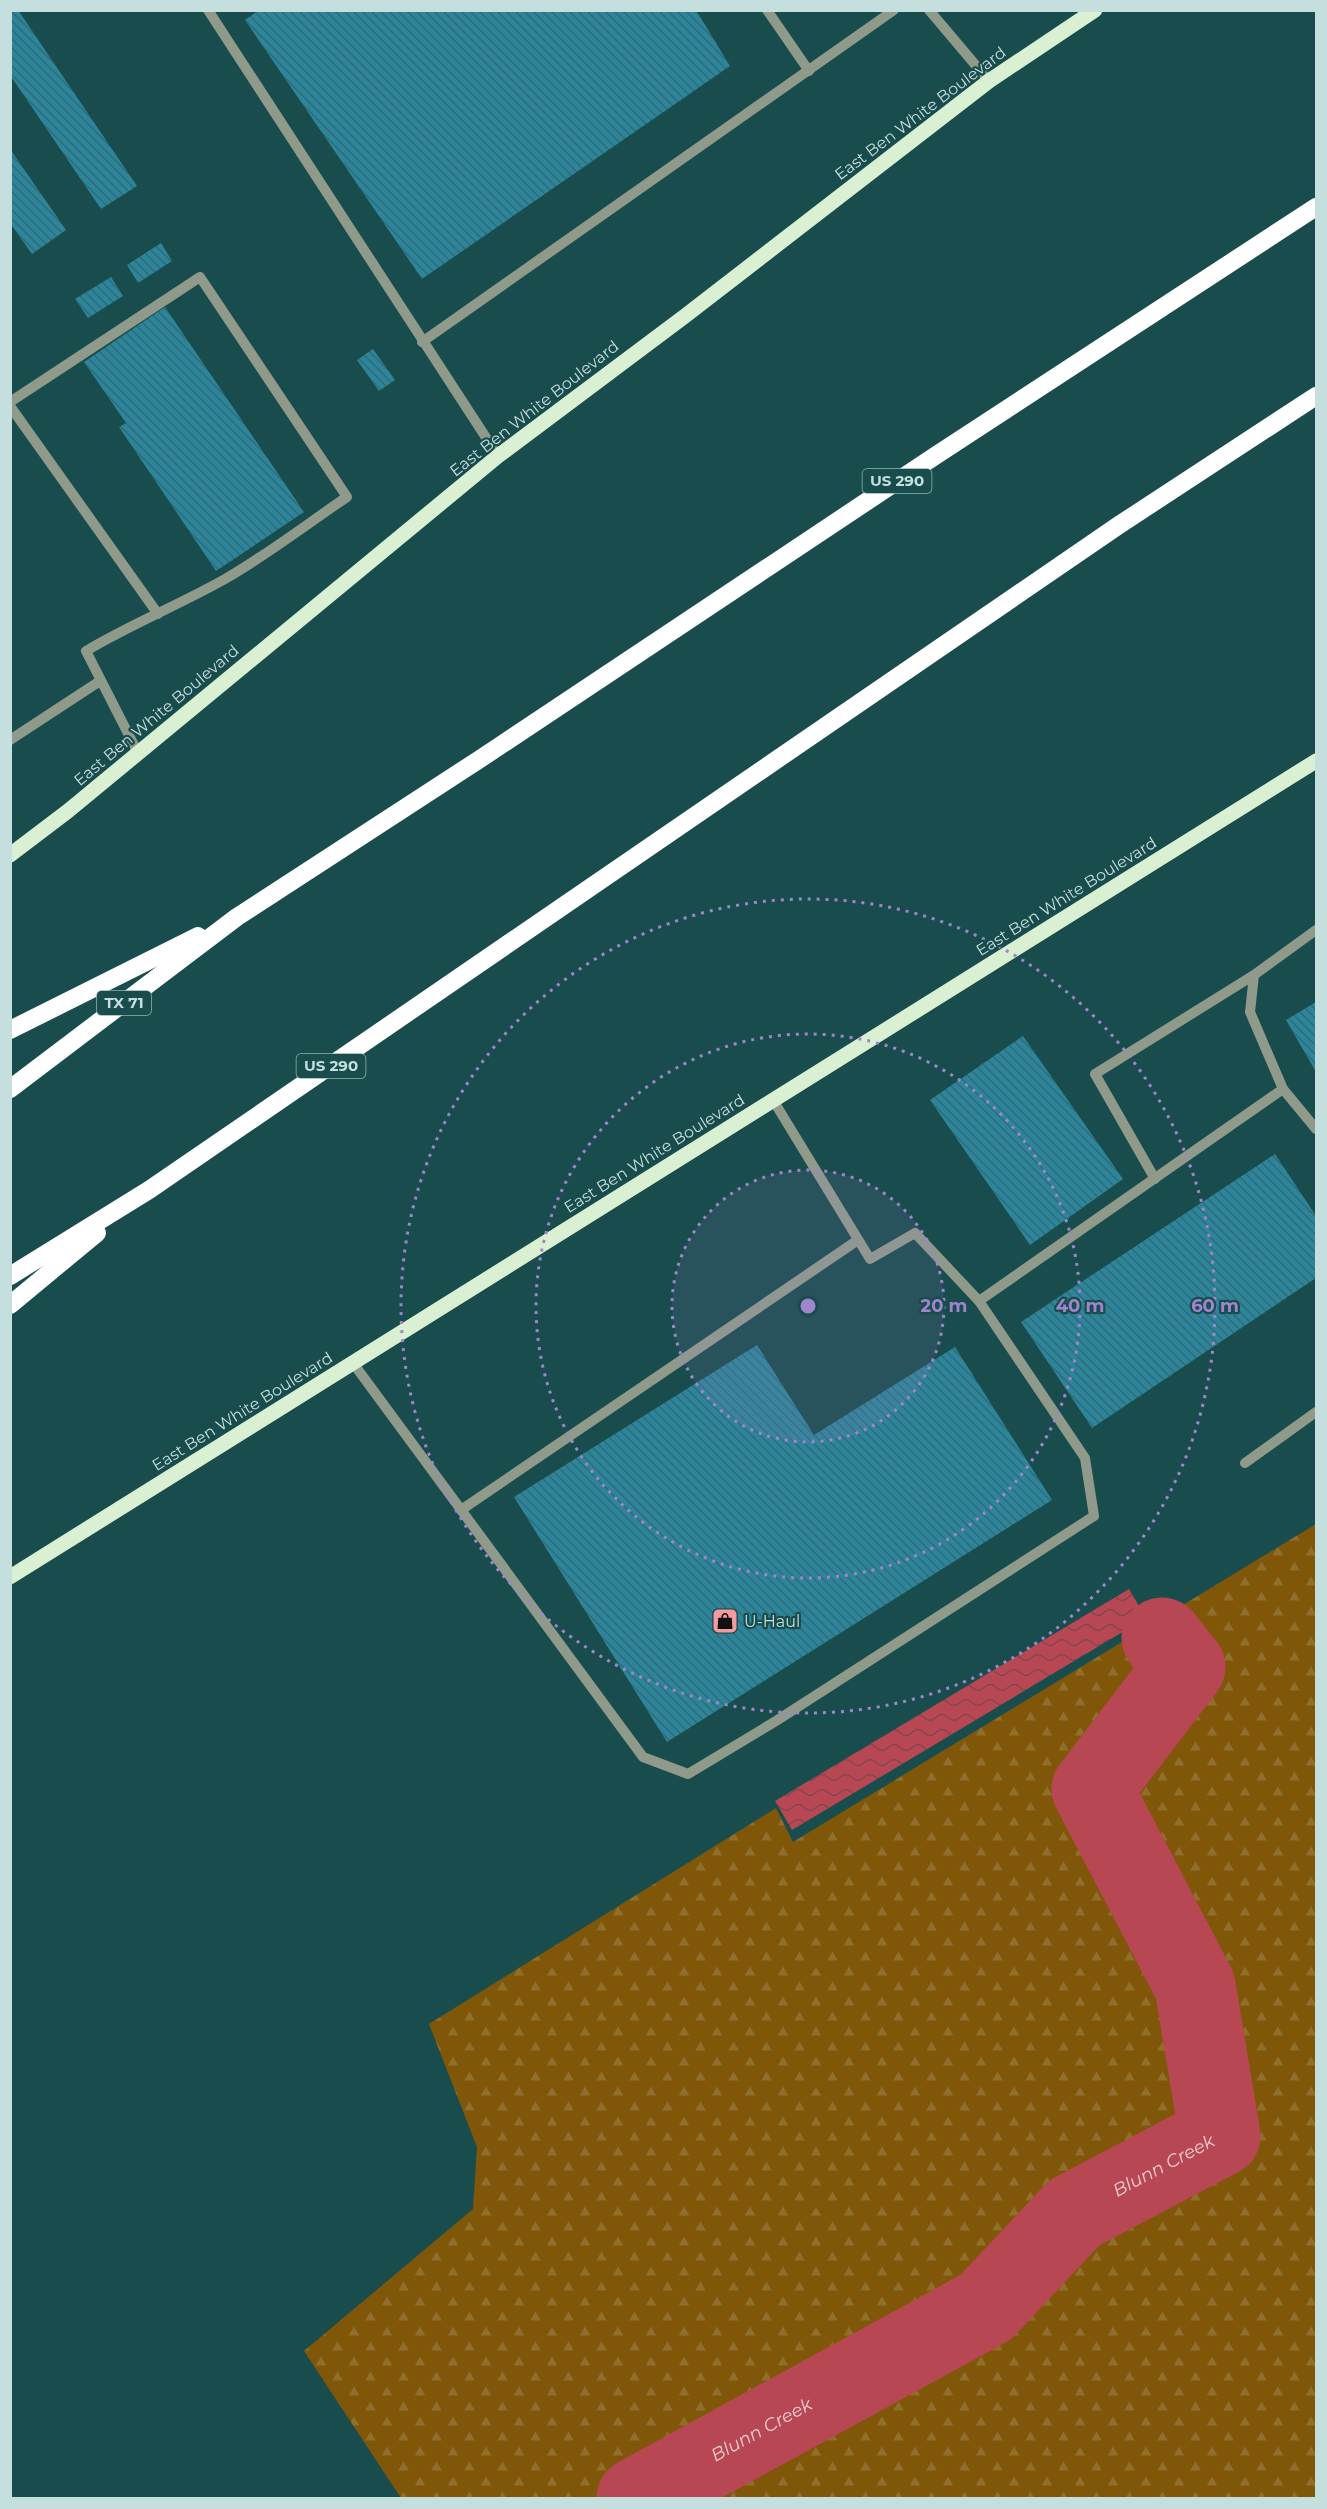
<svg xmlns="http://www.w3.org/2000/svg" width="1327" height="2509" font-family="Montserrat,sans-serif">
<defs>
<pattern id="forest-firs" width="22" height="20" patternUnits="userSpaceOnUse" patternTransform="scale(1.5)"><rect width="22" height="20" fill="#805709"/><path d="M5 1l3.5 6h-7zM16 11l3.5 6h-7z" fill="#906f2c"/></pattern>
<pattern id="water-waves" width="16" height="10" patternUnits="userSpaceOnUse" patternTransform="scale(1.5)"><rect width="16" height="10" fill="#b84754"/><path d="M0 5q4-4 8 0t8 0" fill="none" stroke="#86454d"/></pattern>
<pattern id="building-back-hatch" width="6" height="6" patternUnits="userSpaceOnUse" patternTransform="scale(1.5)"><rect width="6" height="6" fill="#2c859a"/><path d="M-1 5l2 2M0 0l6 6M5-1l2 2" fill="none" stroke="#326b77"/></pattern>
</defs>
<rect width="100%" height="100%" fill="#194c4d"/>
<path fill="url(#forest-firs)" d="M1316 1524V2498H401L304 2351 473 2209 477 2147 429 2024 776 1808 793 1842Z"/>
<path fill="url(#water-waves)" d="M1129 1589 1146 1618 792 1830 775 1801Z"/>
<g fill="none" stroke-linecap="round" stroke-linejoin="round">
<path stroke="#b84754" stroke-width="81" id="s1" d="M637 2498 986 2307 1074 2213 1220 2136 1195 1986 1092 1789 1185 1667 1162 1638"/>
</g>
<g fill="url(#building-back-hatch)">
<path d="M10 10H18L137 186 101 209 10 75Z"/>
<path d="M259 10H696L730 66 422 279 245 20Z"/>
<path d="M10 149 66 230 32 254 10 223Z"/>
<path d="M161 243 172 261 138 283 127 265Z"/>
<path d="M111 277 123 296 88 318 75 299Z"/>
<path d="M165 307 304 512 216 571 119 427 126 423 84 362Z"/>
<path d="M373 349 395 380 379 391 357 360Z"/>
<path d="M1316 1002V1072L1286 1020Z"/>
<path d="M1023 1036 1123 1179 1030 1245 930 1100Z"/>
<path d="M1275 1154 1316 1216V1278L1092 1428 1021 1322Z"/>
<path d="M757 1345 814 1435 955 1347 1052 1500 667 1742 514 1497Z"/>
</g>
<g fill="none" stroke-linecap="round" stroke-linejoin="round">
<g stroke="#8f9a8b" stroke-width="10">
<path d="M208 10 498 456"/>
<path d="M767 10 809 71"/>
<path d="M929 10 989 81"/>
<path d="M422 342 894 10"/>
<path d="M10 402 200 277 347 497C307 524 267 555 225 579 179 605 131 624 86 651L138 753"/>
<path d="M10 406 158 614"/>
<path d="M10 740 100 681"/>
<path d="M1316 930 1254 975 1250 1012 1283 1089 1316 1129"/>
<path d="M773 1100 870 1259 915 1233 979 1301"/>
<path d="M1155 1179 1095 1074 1254 975"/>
<path d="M353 1363 643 1757 688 1774 776 1721 1094 1516 1085 1458 979 1301 1283 1089"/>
<path d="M1245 1463 1316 1412"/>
<path d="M461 1510 858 1240"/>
</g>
<g stroke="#daf0d2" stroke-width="15">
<path d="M10 855 68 811 498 456 685 316 989 81 1095 10"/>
<path d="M10 1577 1316 761"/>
</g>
<g stroke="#fff" stroke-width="18">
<path d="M10 1030 198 936"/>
<path d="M10 1089 237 917 480 759 935 456 1316 207"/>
<path d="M10 1276 149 1190 1119 525 1316 396"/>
<path d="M10 1305 97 1233"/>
</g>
</g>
<circle cx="808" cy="1306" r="136" fill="#a085ce" fill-opacity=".12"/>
<g fill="none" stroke="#a085ce" stroke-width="3" stroke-dasharray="3 6">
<circle cx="808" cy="1306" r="136"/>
<circle cx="808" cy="1306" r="272"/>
<circle cx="808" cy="1306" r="407"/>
</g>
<defs>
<g id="shop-square" transform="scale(1.35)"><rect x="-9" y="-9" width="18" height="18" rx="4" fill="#f49b9f" stroke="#194c4d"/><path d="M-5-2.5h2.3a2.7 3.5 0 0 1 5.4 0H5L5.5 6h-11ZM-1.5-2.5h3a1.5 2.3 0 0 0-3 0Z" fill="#111"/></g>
</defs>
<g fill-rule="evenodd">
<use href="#shop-square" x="725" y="1621"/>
</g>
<g text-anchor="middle" stroke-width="4.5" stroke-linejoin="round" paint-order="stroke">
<g fill="#194c4d" stroke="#91b2b2" stroke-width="1.5">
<rect x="862.5" y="469" width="69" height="24" rx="4.5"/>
<rect x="97" y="991" width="54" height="24" rx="4.5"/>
<rect x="296.5" y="1054" width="69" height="24" rx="4.5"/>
</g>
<g font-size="15" font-weight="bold" fill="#c5dede">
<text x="897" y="486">US 290</text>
<text x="124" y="1008">TX 71</text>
<text x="331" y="1071">US 290</text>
</g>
<g font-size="16" fill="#c5dede" stroke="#194c4d">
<text transform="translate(920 113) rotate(-37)" y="6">East Ben White Boulevard</text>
<text transform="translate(534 408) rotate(-38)" y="6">East Ben White Boulevard</text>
<text transform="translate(156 715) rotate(-40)" y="6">East Ben White Boulevard</text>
<text transform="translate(1066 896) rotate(-32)" y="6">East Ben White Boulevard</text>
<text transform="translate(654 1153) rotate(-32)" y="6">East Ben White Boulevard</text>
<text transform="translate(242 1411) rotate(-32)" y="6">East Ben White Boulevard</text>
</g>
<g font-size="16" fill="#c5dede" stroke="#194c4d" text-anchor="start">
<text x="744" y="1627">U-Haul</text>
</g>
<g font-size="18" font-style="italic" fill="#eececf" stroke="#194c4d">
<text dy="6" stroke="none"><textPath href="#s1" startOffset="628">Blunn Creek</textPath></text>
<text dy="6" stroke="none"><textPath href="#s1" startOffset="142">Blunn Creek</textPath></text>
</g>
</g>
<circle cx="808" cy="1306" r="9" fill="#a085ce" stroke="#194c4d" stroke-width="3"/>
<g font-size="18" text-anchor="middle" font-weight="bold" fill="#a085ce" stroke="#194c4d" stroke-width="4.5" stroke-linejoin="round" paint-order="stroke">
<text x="944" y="1312">20 m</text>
<text x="1080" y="1312">40 m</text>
<text x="1215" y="1312">60 m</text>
</g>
<rect width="1327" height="2509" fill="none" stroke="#c5dede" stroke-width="24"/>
</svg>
